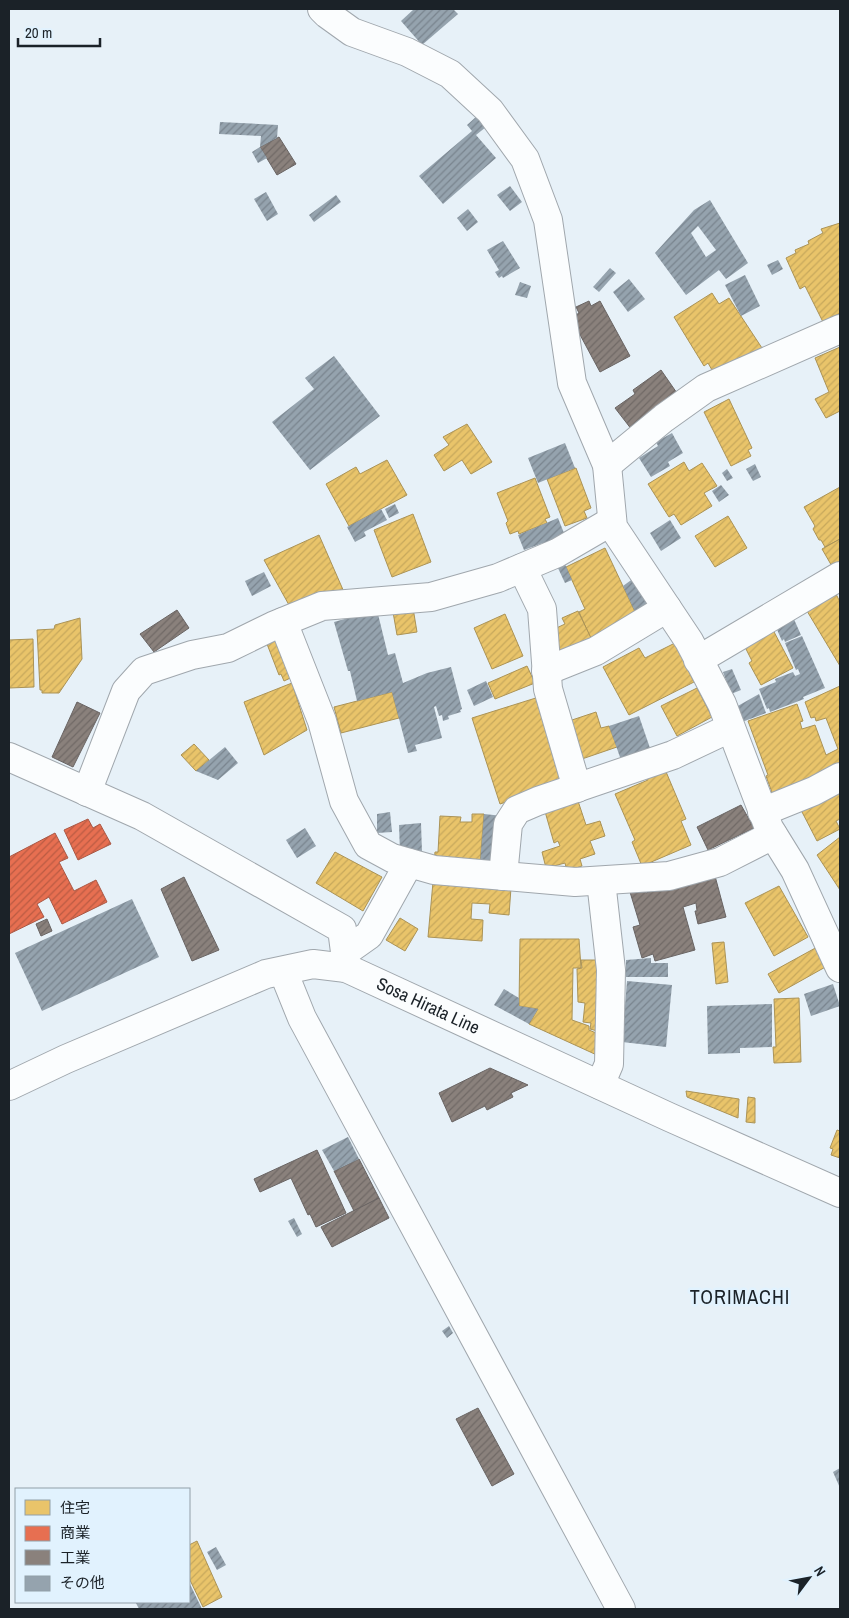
<svg xmlns="http://www.w3.org/2000/svg" width="849" height="1618" font-family="'Archivo Narrow','Noto Sans JP',sans-serif">
<defs>
<pattern id="homes-hatch" width="6" height="6" patternUnits="userSpaceOnUse" patternTransform="scale(1.25)"><rect width="6" height="6" fill="#e9c46a"/><path d="M-1 1l2-2M0 6l6-6M5 7l2-2" fill="none" stroke="#c7a85c"/></pattern>
<pattern id="shops-hatch" width="6" height="6" patternUnits="userSpaceOnUse" patternTransform="scale(1.25)"><rect width="6" height="6" fill="#e76f51"/><path d="M-1 1l2-2M0 6l6-6M5 7l2-2" fill="none" stroke="#ba5b43"/></pattern>
<pattern id="industry-hatch" width="6" height="6" patternUnits="userSpaceOnUse" patternTransform="scale(1.25)"><rect width="6" height="6" fill="#8a817c"/><path d="M-1 1l2-2M0 6l6-6M5 7l2-2" fill="none" stroke="#706966"/></pattern>
<pattern id="building-hatch" width="6" height="6" patternUnits="userSpaceOnUse" patternTransform="scale(1.25)"><rect width="6" height="6" fill="#95a3ae"/><path d="M-1 1l2-2M0 6l6-6M5 7l2-2" fill="none" stroke="#79848e"/></pattern>
</defs>
<rect width="100%" height="100%" fill="#e7f1f8"/>
<g fill="url(#homes-hatch)" stroke="#ab9356">
<path d="M840 223V313L823 322 805 286 800 289 786 258 796 253 795 250 809 244 808 241 823 233 821 229Z"/>
<path d="M712 293 719 304 729 298 762 348 716 377 708 363 704 366 674 317Z"/>
<path d="M840 347V411L826 418 815 399 829 392 815 358Z"/>
<path d="M729 399 752 448 748 450 751 456 731 466 704 412Z"/>
<path d="M467 424 492 462 471 474 462 460 444 471 434 455 449 445 443 437Z"/>
<path d="M387 460 407 495 349 526 326 484 356 467 360 474Z"/>
<path d="M684 462 689 471 702 463 717 486 704 493 712 506 681 525 674 514 669 517 648 484Z"/>
<path d="M576 468 591 508 584 511 587 518 565 526 547 479Z"/>
<path d="M535 478 550 517 545 519 547 523 519 534 518 531 510 534 506 523 508 521 497 493Z"/>
<path d="M840 487V539L825 547 821 540H819L813 529 815 526 804 507Z"/>
<path d="M413 514 431 562 392 577 374 530Z"/>
<path d="M728 516 747 548 715 567 695 536Z"/>
<path d="M319 535 344 592 289 605 264 560Z"/>
<path d="M840 539V564L833 568 822 549Z"/>
<path d="M605 548 637 616 591 639 579 612 585 609 566 567Z"/>
<path d="M836 594 840 602V666L807 611Z"/>
<path d="M413 608 417 632 397 635 393 612Z"/>
<path d="M578 611 591 638 561 652 550 631 565 624 562 618Z"/>
<path d="M505 614 523 656 492 669 474 628Z"/>
<path d="M80 618 82 659 59 693H42V690H40L37 630 54 629 55 625Z"/>
<path d="M772 628 793 668 761 685 749 663 752 661 743 643Z"/>
<path d="M283 638 297 675 284 681 281 674 279 675 267 644Z"/>
<path d="M33 639 34 687 9 688V640Z"/>
<path d="M675 643 694 682 629 715 603 667 639 648 645 658Z"/>
<path d="M527 666 535 683 495 699 488 683Z"/>
<path d="M292 683 307 730 264 755 244 702Z"/>
<path d="M840 686V770L774 798 766 776 768 775 748 721 797 704 803 721 800 722 802 729 815 725 826 755 838 749 826 718 816 721 815 717 811 718 805 702Z"/>
<path d="M697 688 712 717 677 736 661 706Z"/>
<path d="M392 692 399 718 341 733 334 707Z"/>
<path d="M539 697 567 782 500 804 472 718Z"/>
<path d="M596 712 601 728 609 726 617 747 579 760 566 722Z"/>
<path d="M194 744 209 760 196 771 181 755Z"/>
<path d="M664 767 686 819 681 821 691 845 642 866 632 842 635 840 615 794 648 780 646 775Z"/>
<path d="M840 789V819L836 821 840 829 817 841 801 810Z"/>
<path d="M577 798 586 825 600 821 605 836 590 841 595 854 580 859 582 866 567 871 565 863 546 868 542 852 560 846 558 841 554 843 544 808Z"/>
<path d="M472 814H484L480 864 434 862 435 852H438L440 816 461 817 460 822H472Z"/>
<path d="M840 837V890L817 855Z"/>
<path d="M335 852 382 877 363 911 316 883Z"/>
<path d="M433 882 511 888 509 915 489 913 490 904 472 903 471 919 483 920 482 941 428 937Z"/>
<path d="M779 886 808 937 774 956 745 903Z"/>
<path d="M400 918 418 929 405 951 386 940Z"/>
<path d="M520 939H579L581 968H573L572 1020 589 1026V1030L603 1036 599 1056 529 1024 538 1009 519 1006Z"/>
<path d="M724 942 728 982 716 984 712 943Z"/>
<path d="M819 946 829 965 779 993 768 974Z"/>
<path d="M581 960H603L605 1033 590 1029 591 1023 583 1022 585 1003 578 1002 577 969 582 968Z"/>
<path d="M799 998 801 1062 774 1063 773 1047H776L774 999Z"/>
<path d="M686 1091 739 1099 738 1118 687 1097Z"/>
<path d="M748 1097 755 1098V1123L746 1122Z"/>
<path d="M837 1130 840 1131V1158L831 1155 833 1149 830 1148Z"/>
<path d="M197 1541 222 1597 203 1607 189 1578V1545Z"/>
</g>
<g fill="url(#shops-hatch)" stroke="#aa5845">
<path d="M88 819 93 828 100 824 111 844 78 860 64 830Z"/>
<path d="M55 833 68 858 59 862 74 891 96 880 107 902 62 924 49 897 37 904 44 917 9 934V857Z"/>
</g>
<g fill="url(#industry-hatch)" stroke="#696463">
<path d="M279 137 296 164 277 175 260 147Z"/>
<path d="M589 301 591 306 600 301 630 356 600 372 571 318 579 313 576 307Z"/>
<path d="M661 370 679 396 632 430 615 408 635 394 633 390Z"/>
<path d="M177 610 189 628 154 652 140 634Z"/>
<path d="M77 702 100 713 73 767 52 757Z"/>
<path d="M741 805 754 828 708 850 697 827Z"/>
<path d="M715 876 726 917 698 924 695 911H697L696 903 683 907 695 950 655 961 653 954 642 958 633 927 640 925 630 892 644 888 646 893 675 884Z"/>
<path d="M184 877 219 950 192 961 161 889Z"/>
<path d="M47 919 52 931 41 936 36 924Z"/>
<path d="M490 1068 528 1085 511 1093 513 1097 487 1110 485 1106 452 1122 439 1093Z"/>
<path d="M317 1150 346 1213 316 1227 310 1214 308 1215 291 1178 260 1192 254 1179Z"/>
<path d="M359 1159 379 1198 354 1211 334 1171Z"/>
<path d="M379 1198 389 1218 332 1247 321 1227Z"/>
<path d="M478 1408 514 1474 492 1486 456 1419Z"/>
</g>
<g fill="url(#building-hatch)" fill-rule="evenodd">
<path d="M414 9H453L458 14 422 45 401 21Z"/>
<path d="M477 116 486 127 476 135 496 158 443 204 419 176 472 131 467 125Z"/>
<path d="M220 122 278 125 277 138 260 147 261 136 219 134Z"/>
<path d="M260 147 267 158 258 163 252 152Z"/>
<path d="M510 186 522 202 510 211 497 195Z"/>
<path d="M266 192 278 214 267 221 254 199Z"/>
<path d="M336 195 341 202 314 222 309 215Z"/>
<path d="M710 200 748 263 726 279 719 270 686 295 655 253 694 210ZM698 226 716 250 706 257 691 233Z"/>
<path d="M468 209 478 222 467 231 457 218Z"/>
<path d="M503 241 520 268 503 278 502 276 499 278 495 272 499 270 487 250Z"/>
<path d="M778 260 783 269 772 275 767 265Z"/>
<path d="M610 268 616 273 599 292 593 287Z"/>
<path d="M745 275 760 306 741 316 725 285Z"/>
<path d="M629 279 645 299 628 312 613 292Z"/>
<path d="M520 282 531 286 527 298 515 295Z"/>
<path d="M334 356 380 416 310 470 272 422 314 389 305 378Z"/>
<path d="M672 433 683 453 668 462 670 466 651 477 639 458 658 446 656 442Z"/>
<path d="M565 443 575 468 538 483 528 458Z"/>
<path d="M755 464 761 477 753 481 746 469Z"/>
<path d="M727 469 733 478 727 481 722 473Z"/>
<path d="M721 485 729 495 719 502 712 491Z"/>
<path d="M395 504 399 513 389 518 385 509Z"/>
<path d="M381 509 387 520 364 532 366 536 355 542 347 527Z"/>
<path d="M558 518 566 538 546 548 543 543 524 550 518 535Z"/>
<path d="M670 520 681 538 661 551 650 533Z"/>
<path d="M564 562 572 580 565 583 557 566Z"/>
<path d="M264 572 271 586 252 596 245 581Z"/>
<path d="M634 578 653 602 637 616 623 586Z"/>
<path d="M377 610 388 655 395 653 403 683 427 673 451 667 462 709 460 710 461 712 448 716 449 719 443 721 442 715 439 716 436 706 434 707 442 738 415 745 417 751 408 753 392 692 357 701 350 671H348L334 622Z"/>
<path d="M793 617 801 635 785 642 784 639 782 641 775 625Z"/>
<path d="M802 636 825 688 803 697 804 699 770 712 769 708 767 709 759 689 776 682 775 679 793 672 795 676 800 674 798 669 796 670 785 643Z"/>
<path d="M732 669 741 690 731 694 723 672Z"/>
<path d="M486 681 493 697 474 706 467 690Z"/>
<path d="M759 694 766 713 742 722 736 707Z"/>
<path d="M639 716 651 751 621 760 609 726Z"/>
<path d="M225 747 238 763 218 780 196 771Z"/>
<path d="M390 812 392 832 377 833V814Z"/>
<path d="M484 814 503 816 496 865 480 864Z"/>
<path d="M421 823 422 852 400 853 399 825Z"/>
<path d="M305 828 316 846 297 858 286 840Z"/>
<path d="M132 899 159 957 42 1011 15 953Z"/>
<path d="M651 958V963H668V977H626V960Z"/>
<path d="M627 981 672 985 666 1047 622 1042Z"/>
<path d="M833 984 840 1006 811 1016 804 994Z"/>
<path d="M504 989 519 998V1006L538 1009 529 1024 494 1005Z"/>
<path d="M772 1004V1047L740 1048V1053L708 1054 707 1006Z"/>
<path d="M348 1137 359 1159 334 1171 322 1150Z"/>
<path d="M294 1218 302 1234 297 1237 288 1221Z"/>
<path d="M449 1326 453 1333 447 1338 442 1331Z"/>
<path d="M840 1468V1488L833 1472Z"/>
<path d="M216 1547 226 1565 217 1570 207 1552Z"/>
<path d="M189 1582 202 1609H139L136 1603 139 1602H189Z"/>
</g>
<g fill="none" stroke-linecap="round" stroke-linejoin="round">
<g stroke="#a0a7ad" stroke-width="30">
<g id="minor">
<path d="M322 9 327 14 352 32 407 52 450 74 490 111 525 159 548 220 572 383 607 465 613 527 689 641 722 704 769 828 795 870 840 968"/>
<path d="M607 465 664 418 706 388 840 329"/>
<path d="M522 568 542 609 548 689 577 788"/>
<path d="M283 622 322 721 344 801 368 845 392 858 434 870 575 882 669 876 720 862 773 835"/>
<path d="M698 660 840 576"/>
<path d="M546 671 596 651 667 608"/>
<path d="M9 757 142 816 342 929 345 952 346 968"/>
<path d="M87 792 126 691 144 671 192 655 228 648 273 626 322 606 431 597 498 578 557 553 612 521"/>
<path d="M762 812 814 791 840 777"/>
<path d="M503 876 508 824 517 810 538 801 673 755 730 728"/>
<path d="M345 952 369 935 409 863"/>
<path d="M283 971 302 1018 621 1609"/>
<path d="M600 1085 609 1064 611 970 601 881"/>
</g>
</g>
<g stroke="#a0a7ad" stroke-width="30">
<g id="secondary">
<path id="s1" d="M9 1086 66 1059 266 974 313 964 346 968 669 1117 840 1193"/>
</g>
</g>
<use href="#minor" stroke="#fbfdfe" stroke-width="28"/>
<use href="#secondary" stroke="#fbfdfe" stroke-width="28"/>
</g>
<g text-anchor="middle" stroke-width="5" stroke-linejoin="round" paint-order="stroke">
<g font-size="18" fill="#1b2228" stroke="#e1f2fe">
<text dy="6" stroke="none"><textPath href="#s1" startOffset="452">Sosa Hirata Line</textPath></text>
</g>
<g font-size="20" letter-spacing="1" fill="#1b2228" stroke="#e1f2fe">
<text x="740" y="1304">TORIMACHI</text>
</g>
</g>
<rect width="849" height="1618" fill="none" stroke="#1b2228" stroke-width="20"/>
<rect x="15" y="1488" width="175" height="115" fill="#e1f2fe" stroke="#929fa8"/>
<rect x="25" y="1500" width="25" height="15" fill="#e9c46a" stroke="#929fa8"/>
<text x="60" y="1513" font-size="15" fill="#1b2228">住宅</text>
<rect x="25" y="1526" width="25" height="15" fill="#e76f51" stroke="#929fa8"/>
<text x="60" y="1538" font-size="15" fill="#1b2228">商業</text>
<rect x="25" y="1550" width="25" height="15" fill="#8a817c" stroke="#929fa8"/>
<text x="60" y="1563" font-size="15" fill="#1b2228">工業</text>
<rect x="25" y="1576" width="25" height="15" fill="#95a3ae" stroke="#929fa8"/>
<text x="60" y="1588" font-size="15" fill="#1b2228">その他</text>
<g transform="translate(809 1578) rotate(58)" stroke="#e1f2fe" stroke-width="4" paint-order="stroke">
<path d="M0-4L9 19L0 12L-9 19Z" fill="#1b2228"/>
<text y="-8" font-size="14" font-weight="bold" text-anchor="middle" fill="#1b2228">N</text>
</g>
<path d="M18 38v8h82v-8" fill="none" stroke="#1b2228" stroke-width="2.5"/>
<text x="25" y="38" font-size="15" fill="#1b2228" stroke="#e1f2fe" stroke-width="4" paint-order="stroke">20 m</text>
</svg>
